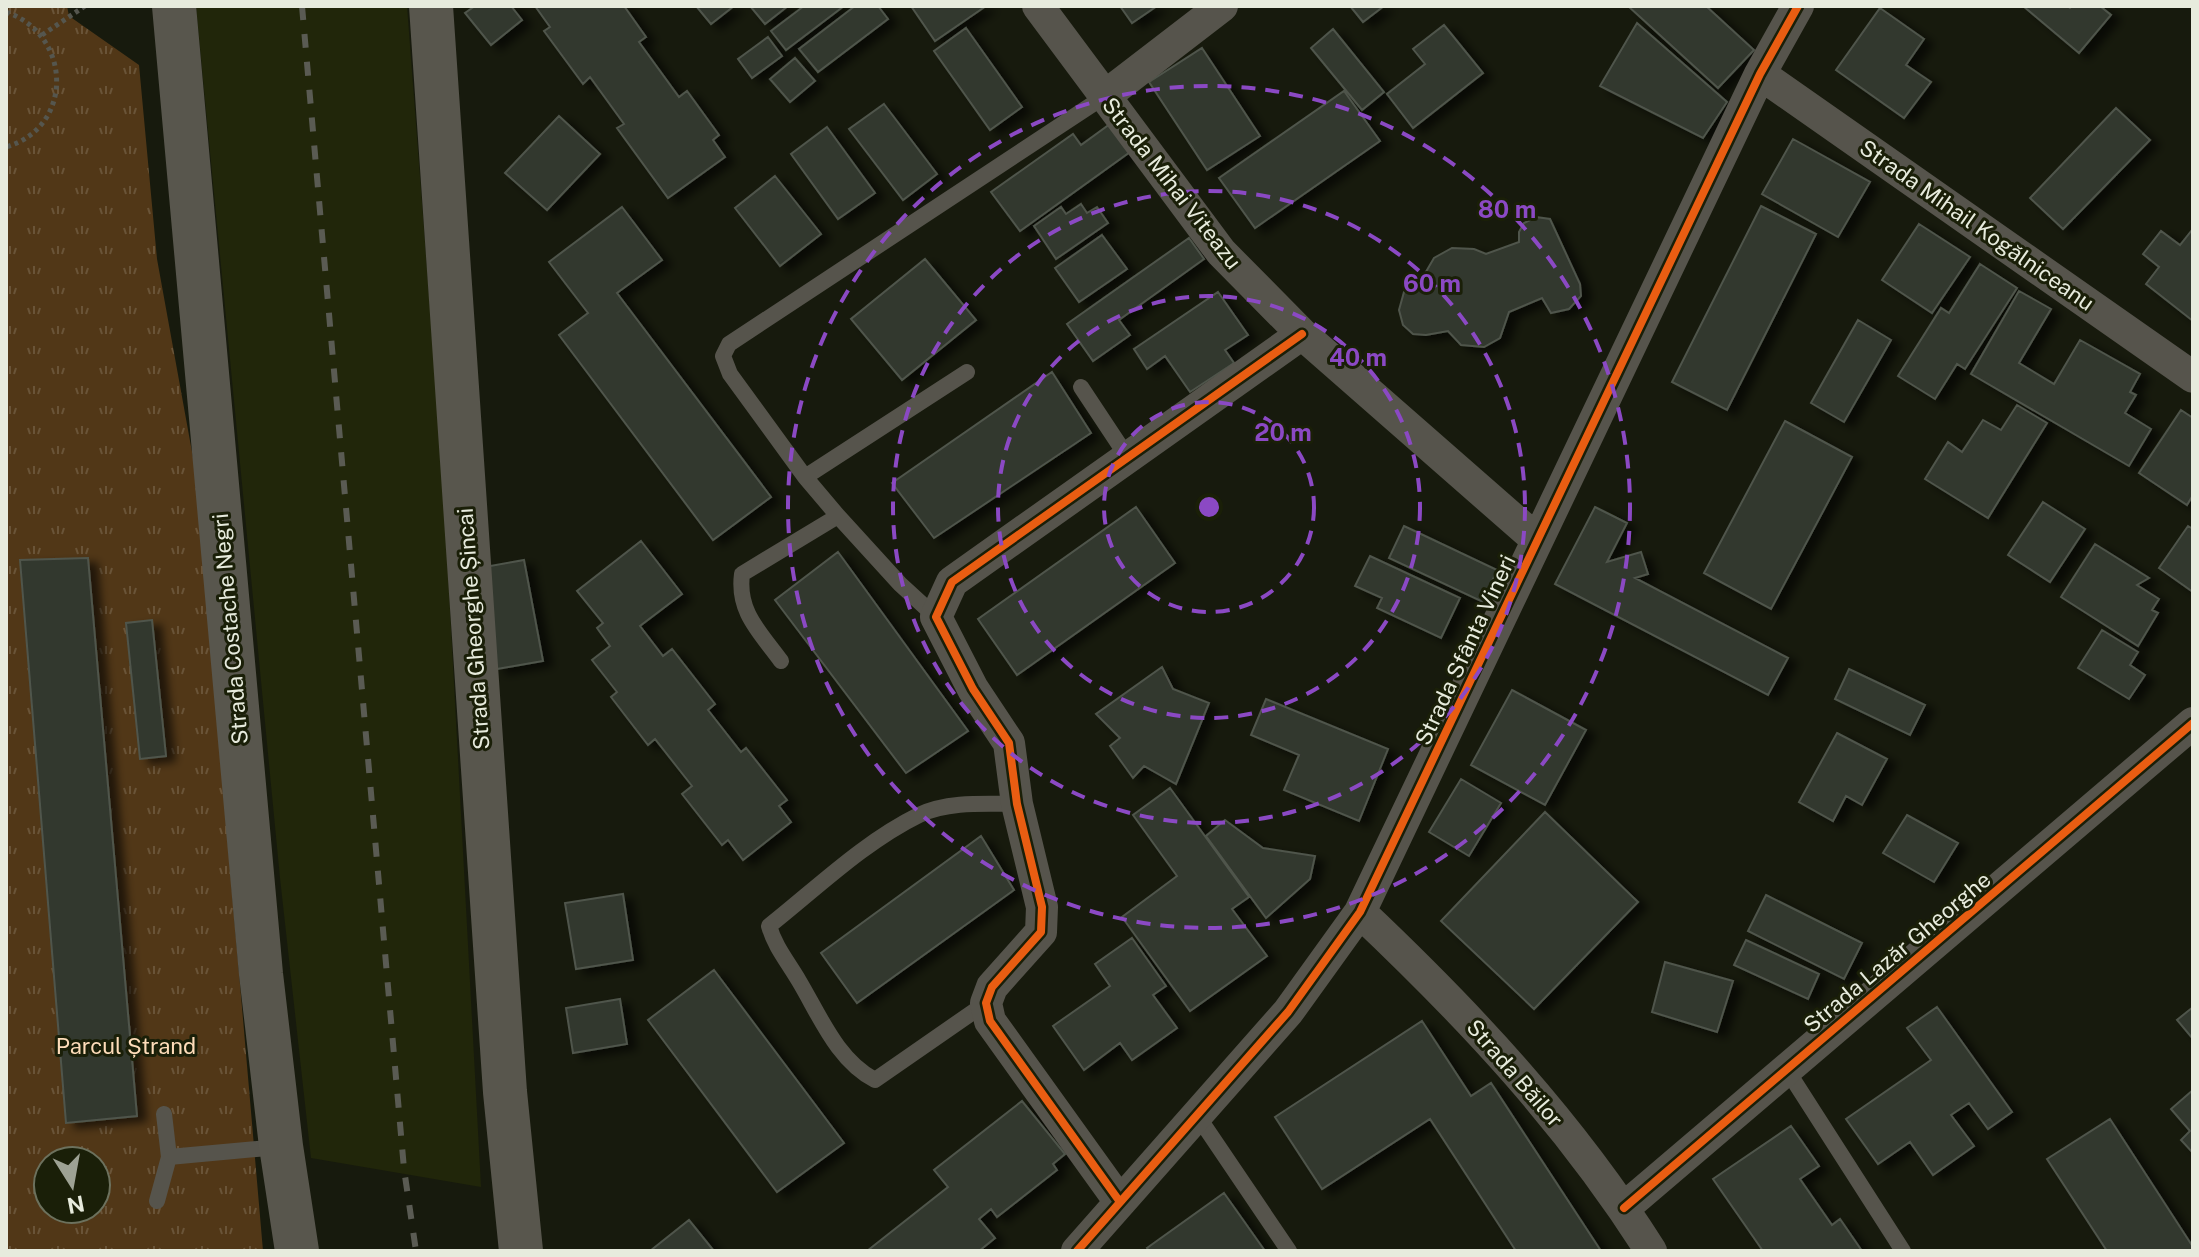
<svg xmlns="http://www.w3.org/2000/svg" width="2199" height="1257" viewBox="0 0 2199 1257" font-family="'Public Sans',sans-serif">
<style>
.built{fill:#21260a}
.park{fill:url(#park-tufts);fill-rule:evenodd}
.building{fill:#32372e;stroke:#4f554b;stroke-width:2;filter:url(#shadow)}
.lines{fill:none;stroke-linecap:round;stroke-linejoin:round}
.path{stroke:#55564e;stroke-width:5;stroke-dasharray:4 4;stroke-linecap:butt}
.service{stroke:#56544c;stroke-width:16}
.minor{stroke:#56544c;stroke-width:32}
.secondary{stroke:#58564d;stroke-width:44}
.rail{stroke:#5a5b53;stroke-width:6;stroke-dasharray:14 14;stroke-linecap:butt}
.cycleway-casing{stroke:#1a1f08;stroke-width:13}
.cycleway{stroke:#e95d12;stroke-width:8}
.ring{fill:none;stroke:#8b49c4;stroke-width:4;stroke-dasharray:14 10}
.labels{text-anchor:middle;stroke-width:6;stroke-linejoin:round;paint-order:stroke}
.street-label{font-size:22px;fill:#e7ebdd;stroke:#1a1f08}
.park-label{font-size:22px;fill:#fedcb9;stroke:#1a1f08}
.centre{fill:#8b49c4;stroke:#1a1f08;stroke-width:4}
.ring-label{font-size:24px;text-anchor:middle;font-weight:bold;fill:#8b49c4;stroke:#1a1f08;stroke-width:6;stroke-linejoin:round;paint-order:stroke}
</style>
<defs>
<pattern id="park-tufts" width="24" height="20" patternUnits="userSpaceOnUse" patternTransform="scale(2)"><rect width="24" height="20" fill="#513717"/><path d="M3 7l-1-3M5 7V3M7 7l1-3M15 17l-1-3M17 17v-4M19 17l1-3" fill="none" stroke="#6a5438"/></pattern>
<filter id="shadow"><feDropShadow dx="9" dy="5" stdDeviation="4" flood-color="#0009"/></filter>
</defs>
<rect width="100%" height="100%" fill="#171a0d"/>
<!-- built -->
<path class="built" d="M196,6H407L443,479L481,1187L311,1158L280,878Z"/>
<!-- park -->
<path class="park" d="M6,6H67L69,16L139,65L157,259L196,474L263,1251H6ZM48,1161H96V1209H48Z"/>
<!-- building -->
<path class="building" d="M475,6H511L522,20L491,45L465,13Z
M535,6H624L646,37L639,42L679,97L687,91L719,135L713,140L725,157L668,198L617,128L624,124L590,77L583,84L544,31L550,27Z
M696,6H734L711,24Z
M750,6H788L765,24Z
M804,6H844L786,50L771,31Z
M855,6H878L888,19L818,72L799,49Z
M911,6H986L935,41Z
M1120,6H1157L1132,23Z
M1350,6H1384L1363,22Z
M1628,6H1706L1754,50L1718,88Z
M2023,6H2067L2070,8L2072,6H2100L2111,15L2079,53Z
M1880,8L1924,39L1906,65L1931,82L1904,118L1836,70Z
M1637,23L1727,102L1703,138L1600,86Z
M1444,25L1483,73L1413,128L1387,94L1425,64L1413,49Z
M966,28L1022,107L990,130L934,51Z
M1333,29L1384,92L1362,110L1311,48Z
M768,37L782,56L752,78L738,59Z
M1202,48L1260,136L1207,170L1149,82Z
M795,58L815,81L790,102L770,79Z
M1344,91L1380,141L1255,228L1219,178Z
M884,104L937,174L903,200L849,129Z
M2116,108L2150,140L2063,229L2030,198Z
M559,116L600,154L547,210L505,173Z
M1110,124L1130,152L1020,231L991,192L1073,134L1081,145Z
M827,127L875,193L838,219L791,154Z
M1793,139L1870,182L1838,237L1762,194Z
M775,176L821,234L780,266L735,208Z
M1081,204L1087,213L1097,207L1108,223L1056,259L1034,226L1061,207L1066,214Z
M1761,206L1816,234L1727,410L1672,382Z
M622,207L662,260L617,293L771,497L713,540L559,335L588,313L549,262Z
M1536,217L1550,219L1580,284L1581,296L1569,309L1551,313L1542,298L1509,312L1500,338L1484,347L1461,345L1448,331L1426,335L1413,334L1403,325L1399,310L1404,292L1420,282L1434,258L1452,248L1474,249L1486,254L1519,242V232L1524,223Z
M1919,224L1970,257L1932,313L1882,280Z
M2192,230H2193V321L2146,284L2159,267L2143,254L2161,231L2180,245Z
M1102,235L1127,269L1079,302L1055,268Z
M1189,238L1204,259L1119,320L1130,335L1093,361L1067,324Z
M925,259L976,320L902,380L851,319Z
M1980,264L2017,288L1965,369L1957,364L1935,399L1898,376L1941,308L1949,313Z
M2019,291L2051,309L2019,363L2054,384L2080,340L2140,374L2130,392L2136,395L2125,413L2151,429L2129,466L1971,374Z
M1218,292L1248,335L1225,350L1234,363L1190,392L1165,356L1147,369L1134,349Z
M1858,320L1891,340L1844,422L1811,403Z
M1052,372L1091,433L934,538L892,483Z
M2017,405L2047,423L1988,518L1925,479L1948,442L1962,452L1983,420L2001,430Z
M2181,410L2193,418V495L2187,505L2139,473Z
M1785,421L1852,457L1771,609L1704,573Z
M2043,502L2085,529L2050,582L2008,555Z
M1136,507L1175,563L1017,675L978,619Z
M1595,507L1627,523L1607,562L1641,552L1648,574L1635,578L1788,658L1768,695L1555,584Z
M1404,526L1497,570L1483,602L1389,558Z
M2188,526L2193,529V592L2159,568Z
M641,541L682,594L640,626L663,656L672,649L715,704L708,710L741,752L746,748L787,800L779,806L791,822L743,860L728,840L722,845L682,794L692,786L655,739L648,745L611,697L617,692L592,660L610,646L597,628L603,623L577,591Z
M2095,544L2149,578L2137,585L2159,599L2152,610L2158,613L2138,646L2061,597Z
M838,552L968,731L906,773L775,600Z
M1370,556L1460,598L1441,638L1377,608L1382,598L1355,586Z
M88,558L137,1116L66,1123L20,560Z
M524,560L543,661L497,669L479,568Z
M152,620L166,756L140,759L126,623Z
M2102,630L2138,652L2130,665L2145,675L2129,699L2078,668Z
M1162,667L1173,689L1209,703L1176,784L1144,766L1133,778L1110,746L1120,738L1096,714Z
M1849,669L1925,705L1910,735L1835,699Z
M1512,690L1586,730L1545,805L1471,765Z
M1266,699L1388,749L1359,821L1284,790L1299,755L1251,735Z
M1837,733L1887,759L1862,805L1846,796L1833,821L1799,802Z
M1461,779L1501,803L1469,856L1429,832Z
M1170,788L1249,897L1232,909L1267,956L1190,1011L1122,917L1177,876L1133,815Z
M1545,812L1638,902L1534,1009L1441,921Z
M1907,815L1958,843L1934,882L1883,853Z
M1225,820L1263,848L1315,856L1310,879L1266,918L1206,836Z
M981,836L1014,890L857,1003L821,953Z
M623,894L633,960L576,969L565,903Z
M1766,895L1862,943L1844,979L1748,931Z
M1132,938L1166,986L1153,995L1177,1028L1132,1060L1120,1043L1084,1070L1053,1026L1110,986L1095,964Z
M1746,940L1819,974L1808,999L1734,965Z
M1665,962L1733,981L1717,1032L1652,1012Z
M714,970L844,1143L777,1192L648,1020Z
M620,999L627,1044L573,1053L566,1008Z
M1937,1007L2012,1112L1988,1129L1969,1103L1951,1115L1974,1146L1933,1175L1910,1142L1878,1164L1846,1119L1931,1060L1907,1028Z
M2193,1007V1039L2177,1020Z
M1422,1021L1471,1096L1491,1083L1601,1251H1516L1430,1119L1322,1189L1275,1117Z
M2193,1090V1153L2181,1140L2190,1131L2171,1109Z
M1022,1101L1065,1154L1053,1164L1057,1170L997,1217L991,1209L979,1219L995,1238L979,1251H867L948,1187L934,1170Z
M2110,1119L2193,1247V1251H2107L2047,1159Z
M1791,1126L1819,1166L1800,1179L1832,1225L1840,1219L1862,1251H1763L1713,1179Z
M1224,1193L1265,1251H1149L1147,1248Z
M689,1220L714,1251H650Z"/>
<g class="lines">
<!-- path -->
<path class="path" d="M6,12C72,34 75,127 6,147
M42,35L85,6"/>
<!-- service -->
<path class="service" d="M1081,387L1128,458
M805,477L967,372
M838,516L805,477L730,374L723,356L729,344L1105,96
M781,661C760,632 737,612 742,574L838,516L900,584L936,617
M986,1003L875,1080C837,1060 820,1016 799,981C788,962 775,947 769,926C817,888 864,842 919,815C948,801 986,804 1017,804
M1787,1070L1903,1251
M164,1114L169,1157
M1197,1115L1289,1251
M157,1201L169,1157L279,1147"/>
<!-- minor -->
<path class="minor" d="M1038,6L1221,252L1302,334L1536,539
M1760,74L2193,377
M1105,96L1222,6
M1360,912C1470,1016 1570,1123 1651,1251
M1120,1202L990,1021L986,1003L992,987L1041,932L1042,907L1017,804L1009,743L973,689L936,617L952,582L1302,334
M1624,1208L2193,723
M1077,1251L1288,1012L1360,912L1760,74L1798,6"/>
<!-- secondary -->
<path class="secondary" d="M174,6L261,974L281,1146L297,1251
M431,6L505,1092L521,1251"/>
<!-- rail -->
<path class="rail" d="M302,6L404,1169L416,1251"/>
<defs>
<path id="cycleway" d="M1120,1202L990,1021L986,1003L992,987L1041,932L1042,907L1017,804L1009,743L973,689L936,617L952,582L1302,334
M1624,1208L2193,723
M1077,1251L1288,1012L1360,912L1760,74L1798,6"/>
</defs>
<!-- cycleway casing -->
<use href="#cycleway" class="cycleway-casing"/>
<!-- cycleway -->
<use href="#cycleway" class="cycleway"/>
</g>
<!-- distance rings -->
<g class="ring">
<circle cx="1209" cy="507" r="105"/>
<circle cx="1209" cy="507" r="211"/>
<circle cx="1209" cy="507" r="316"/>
<circle cx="1209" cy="507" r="421"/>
</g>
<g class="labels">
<!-- street labels -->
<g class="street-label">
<text transform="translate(1172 183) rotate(52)" y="8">Strada Mihai Viteazu</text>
<text transform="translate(1977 225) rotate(35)" y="8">Strada Mihail Kogălniceanu</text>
<text transform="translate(230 629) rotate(-95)" y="8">Strada Costache Negri</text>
<text transform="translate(473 629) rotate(-94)" y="8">Strada Gheorghe Șincai</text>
<text transform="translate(1465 650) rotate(-65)" y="8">Strada Sfânta Vineri</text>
<text transform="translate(1897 952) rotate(-40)" y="8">Strada Lazăr Gheorghe</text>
<text transform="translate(1515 1073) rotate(49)" y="8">Strada Băilor</text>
</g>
<!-- park labels -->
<g class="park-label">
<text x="126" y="1054">Parcul Ștrand</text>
</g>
</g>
<circle cx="1209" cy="507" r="12" class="centre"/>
<g class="ring-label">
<text x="1507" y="218">80 m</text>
<text x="1432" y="292">60 m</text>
<text x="1358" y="366">40 m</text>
<text x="1283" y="441">20 m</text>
</g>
<!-- border -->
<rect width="2199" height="1257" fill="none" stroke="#e7ebdd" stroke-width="16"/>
<!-- north arrow -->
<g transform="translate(72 1185) rotate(169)"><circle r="38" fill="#1a1f08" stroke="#6c715d" stroke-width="2"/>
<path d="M0-6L14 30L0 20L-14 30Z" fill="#9ea294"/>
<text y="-12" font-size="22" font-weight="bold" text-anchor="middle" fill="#e7ebdd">N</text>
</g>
</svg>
